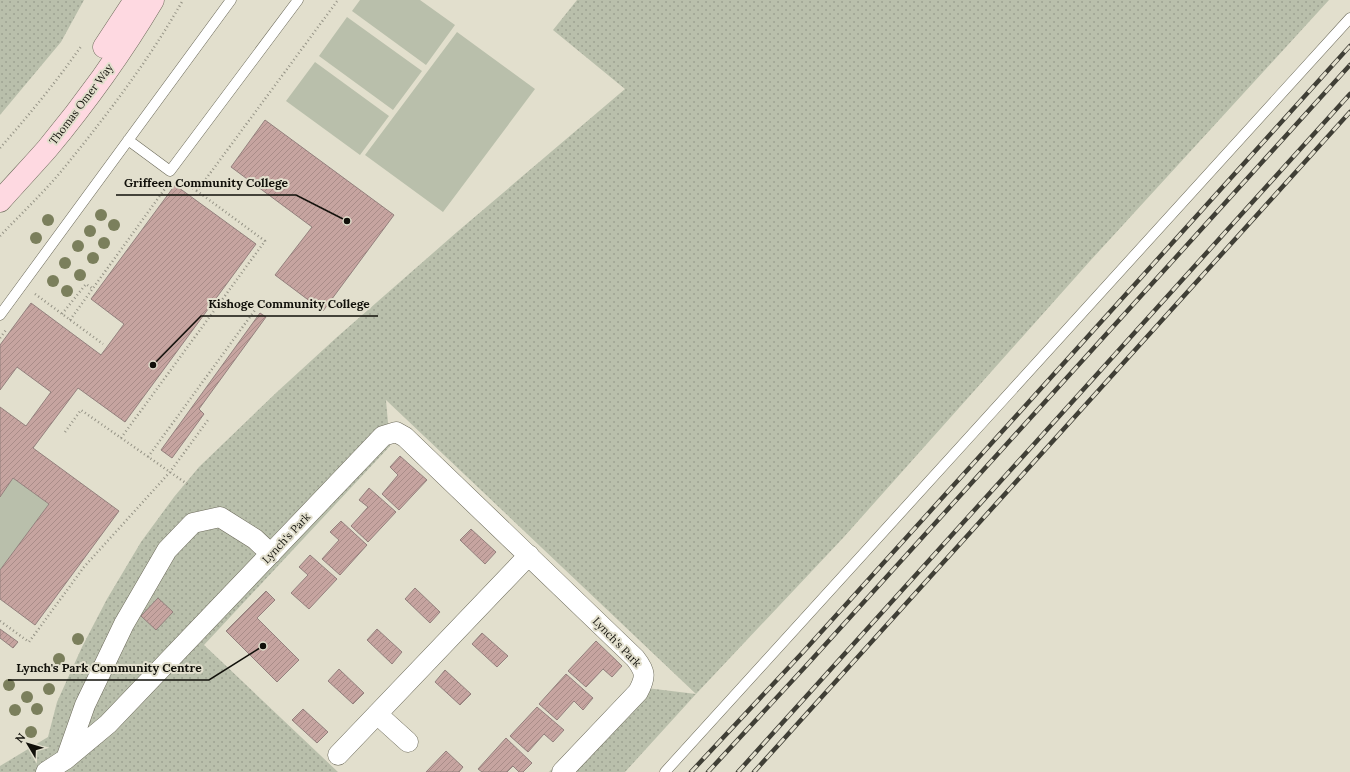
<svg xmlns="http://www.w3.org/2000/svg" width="1350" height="772" viewBox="0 0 1350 772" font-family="Lora,serif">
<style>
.grass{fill:url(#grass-dots)}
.green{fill:#b9bfab}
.building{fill:url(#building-hatch);stroke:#93807d}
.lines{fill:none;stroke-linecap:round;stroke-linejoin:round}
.lane-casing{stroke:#6b6959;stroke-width:11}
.street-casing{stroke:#6b6959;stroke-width:21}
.secondary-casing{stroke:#6b6959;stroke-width:23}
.path{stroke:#949285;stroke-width:2.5;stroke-dasharray:1 3;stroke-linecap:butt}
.lane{stroke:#fff;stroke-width:10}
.street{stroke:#fff;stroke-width:20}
.secondary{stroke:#fed9e1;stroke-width:22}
.rail-casing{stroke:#403f36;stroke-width:4.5}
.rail{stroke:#e2dfcd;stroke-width:3;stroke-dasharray:9;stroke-linecap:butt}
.tree{fill:#7b7f5c}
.labels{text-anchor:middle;stroke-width:4;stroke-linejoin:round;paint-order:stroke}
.street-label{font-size:11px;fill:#11100a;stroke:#e2dfcd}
.leader{fill:none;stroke:#11100a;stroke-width:1.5}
.callout-dot{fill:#11100a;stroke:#e2dfcd;stroke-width:1.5}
.callout-label{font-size:12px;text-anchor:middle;font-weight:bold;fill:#11100a;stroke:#e2dfcd;stroke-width:4;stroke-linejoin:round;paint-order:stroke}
</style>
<defs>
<pattern id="grass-dots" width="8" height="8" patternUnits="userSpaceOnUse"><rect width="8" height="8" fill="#b9bfab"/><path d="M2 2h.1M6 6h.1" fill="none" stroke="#9ea392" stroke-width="1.8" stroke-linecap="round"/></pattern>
<pattern id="building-hatch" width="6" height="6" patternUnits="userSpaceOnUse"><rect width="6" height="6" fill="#c6a4a0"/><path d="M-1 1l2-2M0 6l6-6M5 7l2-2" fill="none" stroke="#a98c88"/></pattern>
</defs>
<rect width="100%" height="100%" fill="#e2dfcd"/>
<!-- grass -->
<path class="grass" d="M0,0H84L61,42L0,115Z
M577,0H1329L1090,261L843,538L696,694L625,772H549L630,686L696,694L386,400L390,446L204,645L338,772H0V766L48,737L57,702L82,647L107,599L141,542L174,497L199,467L277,392L336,338L457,232L625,89L553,30Z"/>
<!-- green -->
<path class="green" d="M360,0H420L455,25L426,65L352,11Z
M347,17L422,71L393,110L319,56Z
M457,32L535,89L443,212L365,155Z
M315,62L389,116L360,155L286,101Z
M13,478L49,504L0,570V497Z"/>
<!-- building -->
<path class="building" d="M265,120L394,215L323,311L275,275L312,227L231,167Z
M175,185L256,244L125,422L78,388L33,448L119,511L35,625L0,599V570L49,504L13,478L0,497V407L26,426L51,392L17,367L0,390V345L31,303L101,355L124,324L91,299Z
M260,313L266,317L199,409L204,414L172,458L161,450Z
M400,456L427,480L399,510L382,494L398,475L390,467Z
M369,488L396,512L368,542L351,526L368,507L359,500Z
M341,521L367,545L340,575L322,559L339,540L330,532Z
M471,529L496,552L485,564L460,540Z
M310,555L337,579L309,609L291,593L308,575L299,567Z
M415,588L440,612L430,623L405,599Z
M266,591L275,600L257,618L299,660L277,682L226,631Z
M158,598L173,612L156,630L141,616Z
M0,629L18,642L13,648L0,638Z
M377,629L402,652L392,664L367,640Z
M482,633L508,656L497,667L472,644Z
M596,641L622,666L612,677L603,669L586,687L568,671Z
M339,669L364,693L353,704L328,681Z
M445,670L471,694L460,705L435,682Z
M566,674L593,698L583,710L574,701L557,720L539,704Z
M537,707L564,730L553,742L544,734L528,752L510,736Z
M303,709L328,732L317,743L292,720Z
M506,738L532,763L523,772H519L513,766L507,772H482L478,769Z
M446,751L463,767L459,772H426Z"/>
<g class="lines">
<defs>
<path id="lane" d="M128,140L170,171L298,0
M0,315L231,0
M665,772L1350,18"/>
<path id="street" d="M377,714L408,742
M338,755L529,555
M66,759L85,705L124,624L167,550L193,523L220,517L255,539L271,554
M46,772L66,759L108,724L383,436L396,432L405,437L635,658C646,672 646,677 638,692L562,772"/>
<path id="secondary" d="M104,47L135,0
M0,201C16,183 32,166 47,149C86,102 122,52 153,0"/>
</defs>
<!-- lane casing -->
<use href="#lane" class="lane-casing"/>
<!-- street casing -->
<use href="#street" class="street-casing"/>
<!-- secondary casing -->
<use href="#secondary" class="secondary-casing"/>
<!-- path -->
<path class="path" d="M0,148C29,115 57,81 82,45
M183,181L197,191L338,0
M0,236C19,216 40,196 59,174C104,119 148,62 183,0
M35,294L103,344
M62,314L86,284L93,289
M70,320L167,186
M0,338L6,330
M65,432L81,410L190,486
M121,438L265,241L197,191
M148,457L255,310
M0,621L29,642L84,567L170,472L208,420"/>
<!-- lane -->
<use href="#lane" class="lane"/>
<!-- street -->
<use href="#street" class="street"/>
<!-- secondary -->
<use href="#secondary" class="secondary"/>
<defs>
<path id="rail" d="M691,772L804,651L1350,46
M708,772L805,667L1350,65
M738,772L1350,94
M754,772L1350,112"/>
</defs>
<!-- rail casing -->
<use href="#rail" class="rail-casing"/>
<!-- rail -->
<use href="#rail" class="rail"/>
</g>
<!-- trees -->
<g class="tree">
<circle cx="101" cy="215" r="6"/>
<circle cx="48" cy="220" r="6"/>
<circle cx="114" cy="225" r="6"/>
<circle cx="90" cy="231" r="6"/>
<circle cx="36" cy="238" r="6"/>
<circle cx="104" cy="243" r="6"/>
<circle cx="78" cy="246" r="6"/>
<circle cx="93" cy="258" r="6"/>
<circle cx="65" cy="263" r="6"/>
<circle cx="80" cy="275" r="6"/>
<circle cx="53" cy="281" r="6"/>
<circle cx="67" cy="291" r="6"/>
<circle cx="78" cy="639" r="6"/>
<circle cx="59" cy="659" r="6"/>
<circle cx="9" cy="685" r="6"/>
<circle cx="49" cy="689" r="6"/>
<circle cx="27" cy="697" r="6"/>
<circle cx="37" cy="709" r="6"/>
<circle cx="15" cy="710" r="6"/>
<circle cx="31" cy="732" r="6"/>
</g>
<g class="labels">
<!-- street labels -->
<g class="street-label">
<text transform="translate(81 104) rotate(-53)" y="4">Thomas Omer Way</text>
<text transform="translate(286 538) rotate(-47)" y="4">Lynch's Park</text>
<text transform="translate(617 642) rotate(46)" y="4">Lynch's Park</text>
</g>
</g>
<!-- callouts -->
<path class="leader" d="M347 221L296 195H116M153 365L201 316H378M263 646L209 680H8"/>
<g class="callout-dot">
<circle cx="347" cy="221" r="4"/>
<circle cx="153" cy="365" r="4"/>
<circle cx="263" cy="646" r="4"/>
</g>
<g class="callout-label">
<text x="206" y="187">Griffeen Community College</text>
<text x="289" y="308">Kishoge Community College</text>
<text x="109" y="672">Lynch's Park Community Centre</text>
</g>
<!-- north arrow -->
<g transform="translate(28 744) rotate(308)" stroke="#e2dfcd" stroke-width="3" paint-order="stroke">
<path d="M0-3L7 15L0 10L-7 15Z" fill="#11100a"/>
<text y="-6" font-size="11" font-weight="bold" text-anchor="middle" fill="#11100a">N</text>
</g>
</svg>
